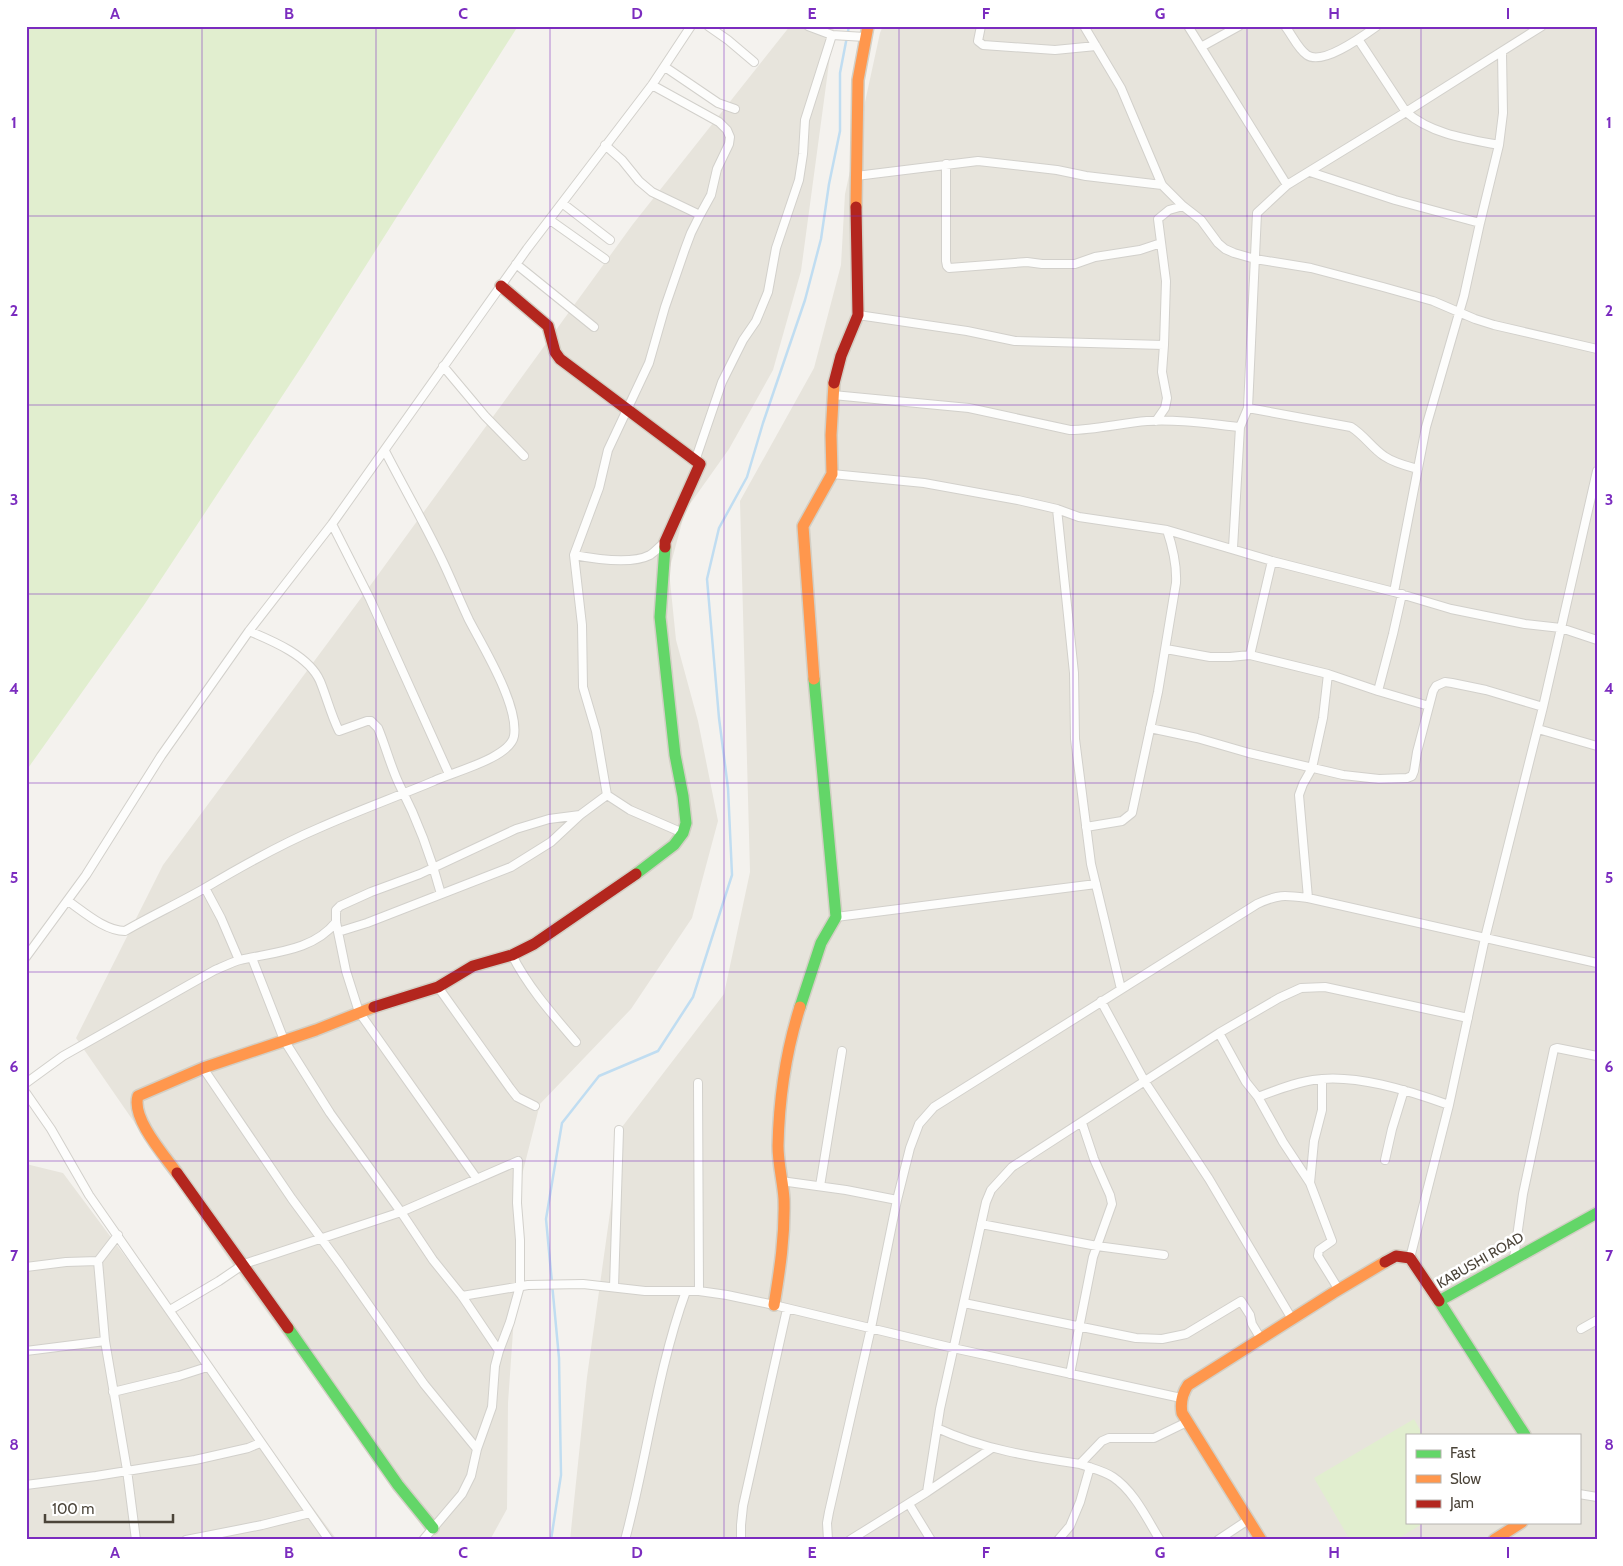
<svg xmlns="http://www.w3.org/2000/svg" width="1623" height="1566" viewBox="0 0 1623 1566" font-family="Cabin,sans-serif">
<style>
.residential{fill:#e7e4dc;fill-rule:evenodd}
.green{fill:#e1eecf}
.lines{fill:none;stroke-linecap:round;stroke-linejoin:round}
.stream{stroke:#c0ddf1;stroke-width:2.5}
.street-casing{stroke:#d2d0cb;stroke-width:10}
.fast-casing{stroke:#d3cfc5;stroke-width:14}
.slow-casing{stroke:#d3cfc5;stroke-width:14}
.jam-casing{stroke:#d3cfc5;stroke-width:14}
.street{stroke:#fdfdfc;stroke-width:8}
.fast{stroke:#63d668;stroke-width:11}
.slow{stroke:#ff974d;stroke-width:11}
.jam{stroke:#b3261e;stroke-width:11}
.grid{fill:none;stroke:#7b2cbf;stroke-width:1;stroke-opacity:0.55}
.labels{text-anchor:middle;stroke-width:5;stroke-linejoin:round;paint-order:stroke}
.street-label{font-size:14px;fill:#4b4439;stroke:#fff}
.neatline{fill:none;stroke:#7b2cbf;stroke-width:2}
.grid-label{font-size:16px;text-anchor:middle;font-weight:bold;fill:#7b2cbf}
</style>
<rect width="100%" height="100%" fill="#f4f2ee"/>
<!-- residential -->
<path class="residential" d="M790,26H834L801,271L773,370L729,449L685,511L669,571L676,640L698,721L718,821L692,918L631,1009L540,1104L521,1179L516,1288L508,1403L507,1509L490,1540H432L237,1271L76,1038L163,865L367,590L633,224Z
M883,26H1597V1540H570L587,1377L622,1127L724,994L750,872L740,501L814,368L841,265L845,194L880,33ZM1407,1435H1579V1522H1407Z
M26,1164L63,1173L337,1540H26Z"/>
<!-- green -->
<path class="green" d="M26,26H518L304,363L144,605L26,771Z
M1414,1419L1423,1435H1407V1522H1425L1396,1540H1350L1314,1478Z"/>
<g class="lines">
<!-- stream -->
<path class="stream" d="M551,1540L561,1475L559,1358L546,1219L562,1123L599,1076L658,1051L693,997L732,875L728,788L719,718L707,579L719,528L747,477L763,423L805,300L821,239L829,184L840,131V73L849,26"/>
<defs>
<path id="street" d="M708,26L728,40L754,62
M808,26L832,35L865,37
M981,26L978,41L983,45L1055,50L1096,46
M1084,26L1121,88L1162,185L1183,206L1201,220L1218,243L1225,249L1234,253L1255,259L1311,268L1383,287L1433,301L1475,319L1494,325L1597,349
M1188,26L1287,185L1406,112L1542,26
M1285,26C1292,35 1298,49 1307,55C1323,66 1363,36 1377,26
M1358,39L1406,112C1431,134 1467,139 1499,145
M1201,47L1239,26
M665,67L718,103L735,109
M605,145L622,160L639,181L652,192L700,215L711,195L717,169L729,144L730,137L727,130L719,122L652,85
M946,164V261L947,266L949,268L1027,262L1042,264H1075L1095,257L1140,250L1161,243
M1310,172L1395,200L1480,223
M856,176L978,161L1057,170L1086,176L1162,185
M562,203L610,240
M550,220L605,259
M516,264L594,327
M858,315L967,331L1015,341L1164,345
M443,366L485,416L524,456
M833,395L969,408L1070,430C1096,430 1121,423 1147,421C1178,419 1210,424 1240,427
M1248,408L1351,427C1364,435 1372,448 1384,456C1394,463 1407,466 1418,469
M1156,421L1165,408L1167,398L1162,372L1164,345L1166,281L1158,219L1169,210L1183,206
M695,461L722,382L743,340L756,321L768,292L776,248L799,180L803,154L805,120L832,35
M832,474L924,483L1018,500L1057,509L1079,517L1167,530L1272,561L1394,592L1451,609L1525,624L1561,628L1597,640
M1057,509L1074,673L1075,739L1091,864L1121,989
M332,524L370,599L449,774
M1233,548L1240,427L1248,408L1257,213L1287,185
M574,555C595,559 631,565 650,555C655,552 660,546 665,542
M1394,592L1426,427L1464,296L1480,223L1499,145L1503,113L1502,53
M249,631C273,641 309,656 320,681C327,698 331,715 339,731L367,721H371L378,728C386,747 391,768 400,786C418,821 431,856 441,894
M1166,649L1210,657H1230L1250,655L1328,674L1378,691L1393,634L1402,594
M1250,655L1272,561
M1378,691L1429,706
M1150,728L1197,738L1249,753L1343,775L1379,779L1407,778L1412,776L1414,771L1417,752L1433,691L1436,686L1445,682L1452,683L1486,690L1543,707
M1538,729L1597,746
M1086,827L1122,821L1132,813L1158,692L1176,583C1177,564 1173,548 1167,530
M683,833L630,810L607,795L596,731L583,687L582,625L574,555L599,488L608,450L649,363L665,307L685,249L691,233L700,215
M205,888L221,918L239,960
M1308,898L1299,795L1303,784L1312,768L1323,718L1328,674
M68,901C84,912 105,931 125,931C151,916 179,903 205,888C242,866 279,845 319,828C357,811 396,797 434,781C453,772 510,758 514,736C519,705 483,647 469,620C460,601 452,581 443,562C425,524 404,488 385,451
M836,917L1096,884
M338,932L367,923L511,867L551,842L580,815L607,795
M512,955C528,987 553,1015 576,1042
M26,957L86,875L161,756L249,631L332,524L527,249L652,85L691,26
M252,958L284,1040L330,1113L401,1212L433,1260L462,1296L499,1351L495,1366L492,1407L477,1449
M438,987L510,1088L517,1097L535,1106
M1101,1001L1145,1082L1209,1179L1292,1319
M1219,1033L1246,1082L1258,1097L1283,1142L1310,1183L1332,1241L1319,1250L1318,1256L1339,1290
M203,1068L292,1199L340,1264L424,1384L477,1449L471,1476L462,1494L423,1540
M26,1083L63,1056L215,970C223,967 232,962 240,960C274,952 313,951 336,922
M698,1083L699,1291
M26,1093L51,1129L89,1195L329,1540
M1258,1097C1276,1090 1294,1083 1313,1080C1354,1073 1410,1091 1449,1105
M1385,1160L1392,1129L1404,1090
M477,1179L359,1012L346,971L336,922V910L340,906L371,892L420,874L516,829L549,819L580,815
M781,1181L846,1190L897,1200
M1310,1183L1314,1141L1322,1110V1079
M820,1186L842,1051
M981,1224L1097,1246L1164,1255
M118,1235L98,1261L105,1341L127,1470L136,1540
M1410,1258L1449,1105L1485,938L1543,707L1597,471
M1514,1258L1523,1194L1554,1049L1557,1048L1597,1056
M26,1267L66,1262L98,1261
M614,1287L619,1130
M462,1296L528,1285L583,1284L645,1291H699L727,1295L774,1305L953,1348L1181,1398
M964,1303L1136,1338L1162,1339L1186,1334L1241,1301L1250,1315L1252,1324L1261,1339
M170,1310L219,1281L244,1264L401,1212L518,1161L517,1203L520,1240V1286L510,1322L499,1351
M1581,1329L1597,1320
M26,1351L105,1341
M1070,1374L1093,1257L1112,1204L1110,1195L1094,1159L1082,1123
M113,1392L179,1376L207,1367
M937,1428C982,1449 1032,1457 1080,1464L1102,1441L1109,1438H1154L1187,1422
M1080,1464C1091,1468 1104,1471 1113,1477C1134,1491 1147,1519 1160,1540
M26,1485L96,1476L195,1460L248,1448L260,1443
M927,1492L940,1409L986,1202L991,1190L1012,1167L1219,1033L1279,998L1301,988L1325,987L1468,1018
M1579,1494L1597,1497
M909,1504L931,1540
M186,1540L262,1525L310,1513
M625,1540C647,1458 657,1371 686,1291
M741,1540V1525L743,1506L787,1309
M828,1540L827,1523L829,1512L871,1328L897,1200L910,1148L919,1124L934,1107L1257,904C1279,894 1284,895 1308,898L1597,963
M850,1540L927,1492L992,1448
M1058,1540L1070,1526L1080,1502L1090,1467
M1218,1540L1248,1520"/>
<path id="fast" d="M636,874L674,845L683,833L686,823L683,796L675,755L660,617L665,547
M800,1007L821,943L836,917L814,679
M288,1328L398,1485L433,1528
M1525,1435L1439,1301L1597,1213"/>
<path id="slow" d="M856,207L858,80L868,26
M814,679L803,526L832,474L831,435L834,383
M177,1173C164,1155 131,1118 138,1096L203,1068L316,1030L374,1007
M774,1305C780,1269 785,1236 784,1199C783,1182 778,1164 778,1146C779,1100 786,1051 800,1007
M1261,1540L1182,1413C1180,1402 1182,1394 1188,1385L1333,1293L1385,1262
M1494,1540L1522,1522"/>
<path id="jam" d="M501,286L548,326L555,352L560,359L700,464L665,542V547
M834,383L841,356L858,315L856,207
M374,1007L438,987L473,966L512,955L534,944L636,874
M177,1173L288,1328
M1385,1262L1396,1256L1410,1258L1439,1301"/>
</defs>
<!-- street casing -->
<use href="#street" class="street-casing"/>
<!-- fast casing -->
<use href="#fast" class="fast-casing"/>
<!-- slow casing -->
<use href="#slow" class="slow-casing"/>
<!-- jam casing -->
<use href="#jam" class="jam-casing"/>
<!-- street -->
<use href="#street" class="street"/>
<!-- fast -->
<use href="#fast" class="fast"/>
<!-- slow -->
<use href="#slow" class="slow"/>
<!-- jam -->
<use href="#jam" class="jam"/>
</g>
<!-- grid -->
<path class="grid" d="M202,26V1540M376,26V1540M550,26V1540M724,26V1540M899,26V1540M1073,26V1540M1247,26V1540M1421,26V1435M26,216H1597M26,405H1597M26,594H1597M26,783H1597M26,972H1597M26,1161H1597M26,1350H1597M1421,1522V1540"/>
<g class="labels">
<!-- street labels -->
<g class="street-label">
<text transform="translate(1480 1260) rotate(-30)" y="5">KABUSHI ROAD</text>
</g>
</g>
<!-- border -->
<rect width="1623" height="1566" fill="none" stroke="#ffffff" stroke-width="55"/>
<!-- legend -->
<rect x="1406" y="1434" width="175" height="90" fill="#ffffff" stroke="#b7b4b0"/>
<rect x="1416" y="1450" width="25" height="8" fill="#63d668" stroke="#b7b4b0"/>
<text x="1450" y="1458" font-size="15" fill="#4b4439">Fast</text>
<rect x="1416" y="1475" width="25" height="8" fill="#ff974d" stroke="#b7b4b0"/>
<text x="1450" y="1484" font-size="15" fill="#4b4439">Slow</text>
<rect x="1416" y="1500" width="25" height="8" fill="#b3261e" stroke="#b7b4b0"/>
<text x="1450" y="1508" font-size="15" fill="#4b4439">Jam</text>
<!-- scale -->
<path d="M45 1514v8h128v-8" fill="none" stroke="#4b4439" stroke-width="2.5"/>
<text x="52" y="1514" font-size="15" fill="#4b4439" stroke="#ffffff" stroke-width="4" paint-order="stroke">100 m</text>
<rect x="28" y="28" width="1568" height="1510" class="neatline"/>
<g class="grid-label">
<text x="115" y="19">A</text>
<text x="289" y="19">B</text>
<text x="463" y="19">C</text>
<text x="637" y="19">D</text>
<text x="812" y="19">E</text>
<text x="986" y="19">F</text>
<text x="1160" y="19">G</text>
<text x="1334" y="19">H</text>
<text x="1508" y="19">I</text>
<text x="14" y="128">1</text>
<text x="1609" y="128">1</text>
<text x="14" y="316">2</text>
<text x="1609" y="316">2</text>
<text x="14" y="505">3</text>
<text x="1609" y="505">3</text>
<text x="14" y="694">4</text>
<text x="1609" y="694">4</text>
<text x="14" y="883">5</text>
<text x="1609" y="883">5</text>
<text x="14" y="1072">6</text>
<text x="1609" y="1072">6</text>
<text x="14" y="1261">7</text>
<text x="1609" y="1261">7</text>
<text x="14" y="1450">8</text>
<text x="1609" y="1450">8</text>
<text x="115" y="1558">A</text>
<text x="289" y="1558">B</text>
<text x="463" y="1558">C</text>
<text x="637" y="1558">D</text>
<text x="812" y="1558">E</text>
<text x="986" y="1558">F</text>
<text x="1160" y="1558">G</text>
<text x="1334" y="1558">H</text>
<text x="1508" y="1558">I</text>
</g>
</svg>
